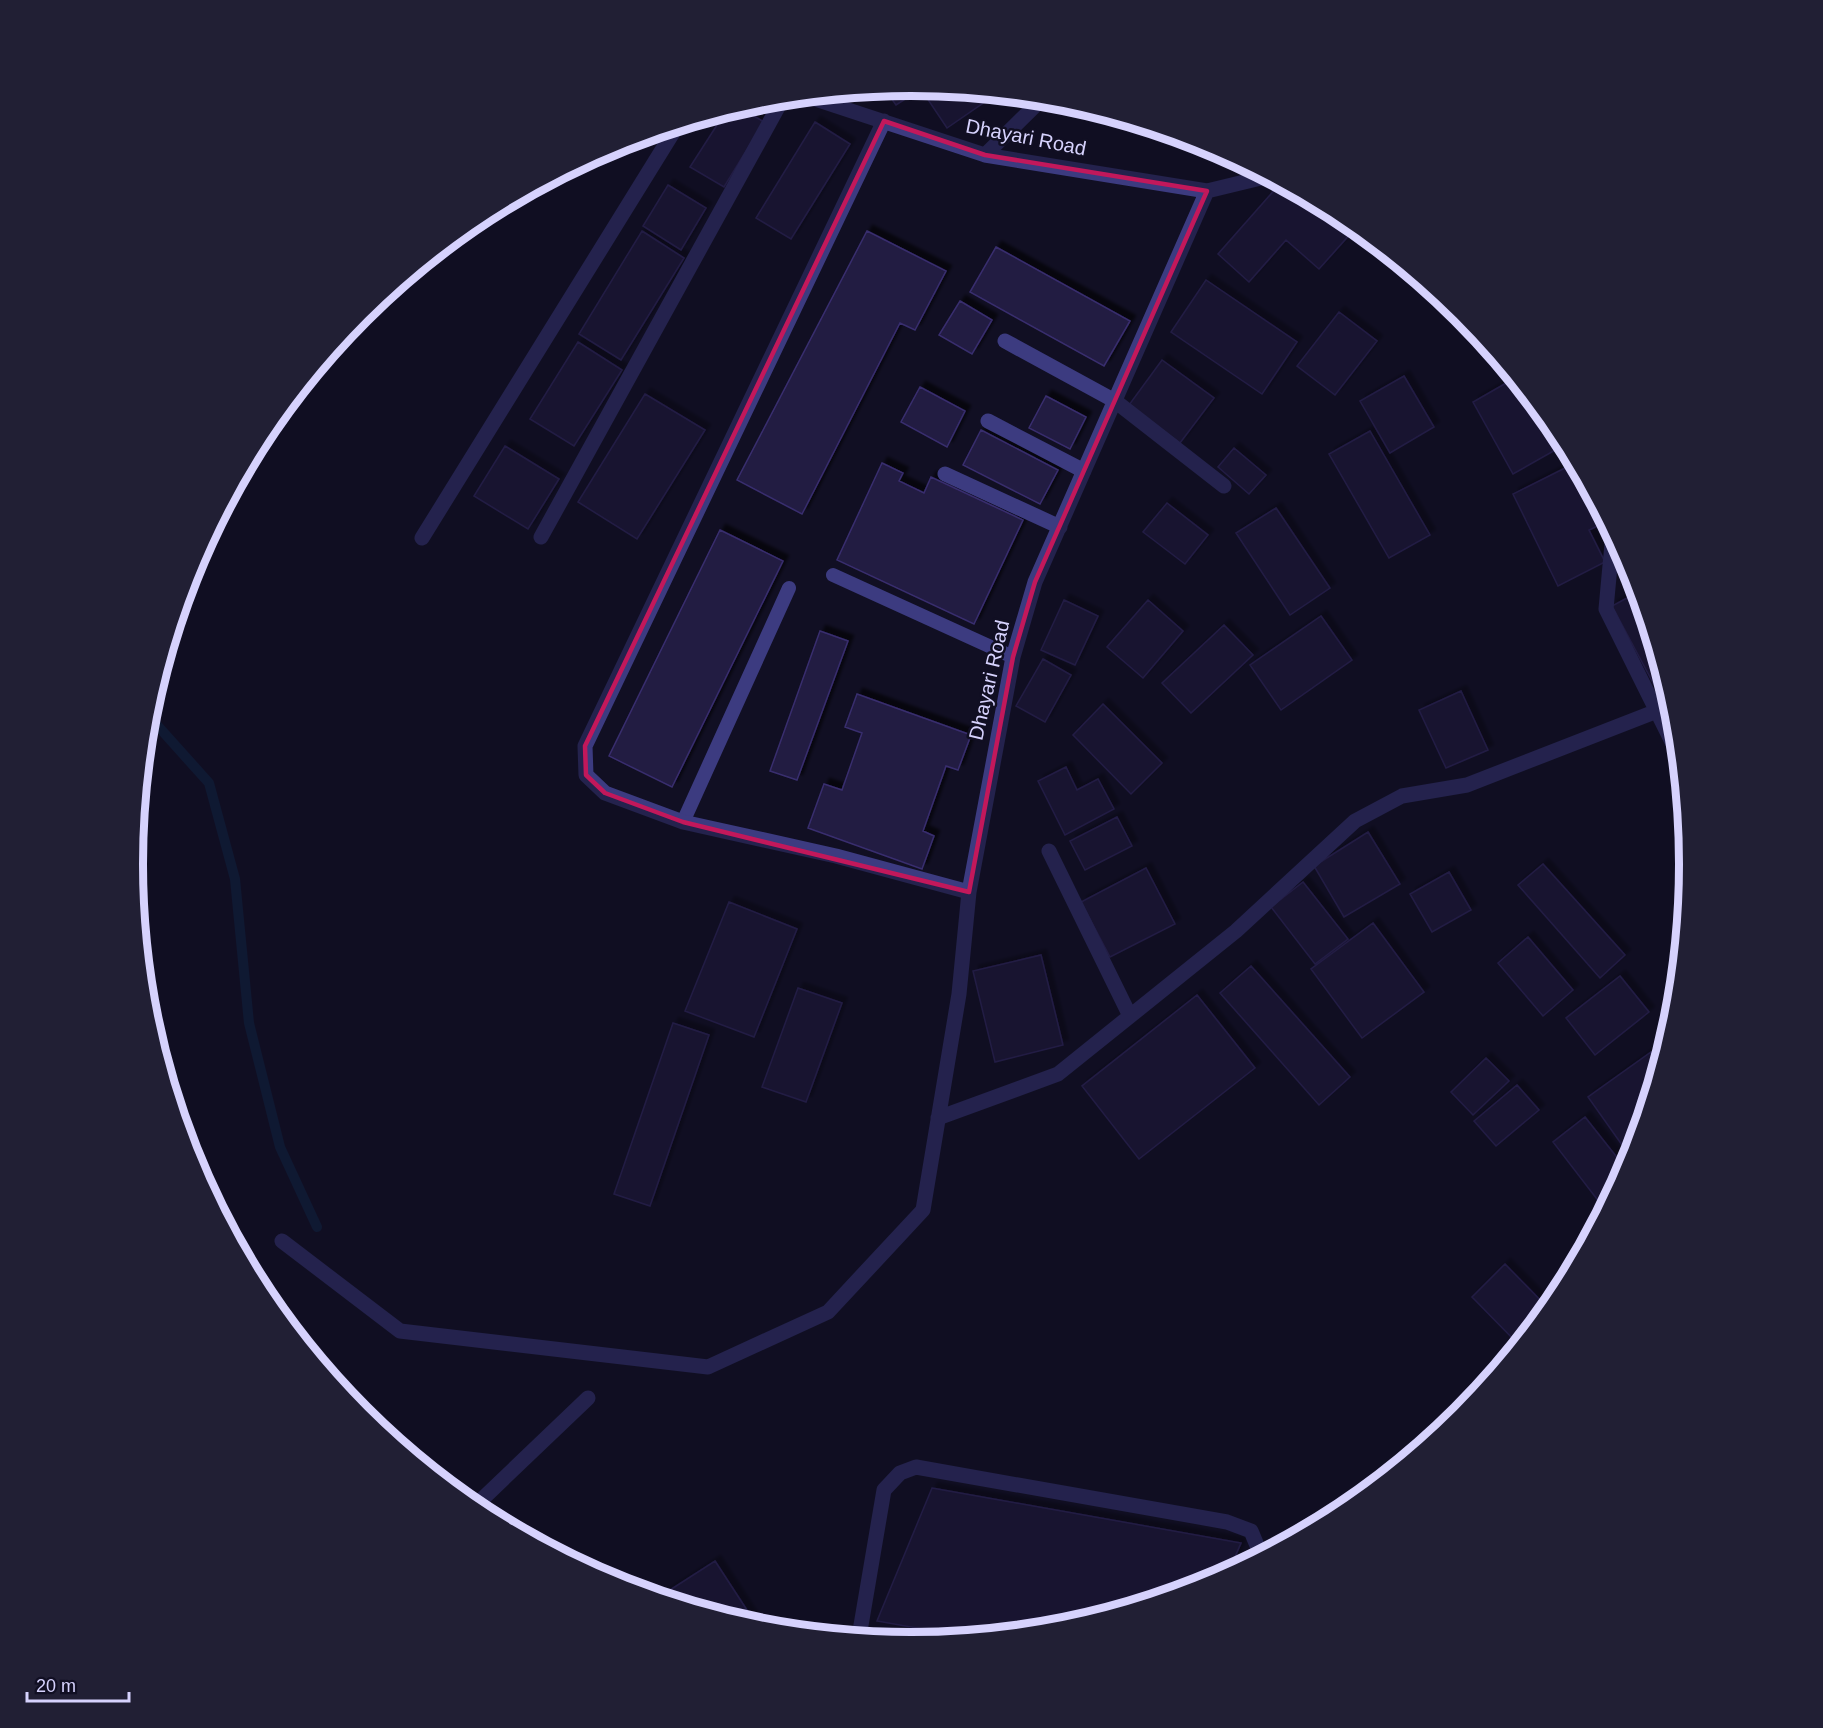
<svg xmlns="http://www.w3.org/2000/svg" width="1823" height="1728" viewBox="0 0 1823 1728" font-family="Arial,sans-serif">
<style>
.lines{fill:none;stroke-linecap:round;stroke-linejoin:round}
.stream{stroke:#0f2646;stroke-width:10}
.building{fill:#221b43;stroke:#392e6e;stroke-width:1.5;filter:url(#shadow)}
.service{stroke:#3c3b80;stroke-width:14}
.minor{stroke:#3c3b80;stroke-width:15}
.marked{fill:none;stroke:#c2185b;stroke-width:4.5;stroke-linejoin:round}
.labels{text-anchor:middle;stroke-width:5;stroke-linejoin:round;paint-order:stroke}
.street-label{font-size:20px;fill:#d6d2fd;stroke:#110f23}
.rim{fill:none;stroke:#d6d2fd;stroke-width:8}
</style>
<defs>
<filter id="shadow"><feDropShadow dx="5.5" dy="-5.5" stdDeviation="1.5" flood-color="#0009"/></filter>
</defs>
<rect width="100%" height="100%" fill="#110f23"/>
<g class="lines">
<!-- stream -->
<path class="stream" d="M148,715L209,783L235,879L249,1023L280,1147L317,1227"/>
</g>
<!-- building -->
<path class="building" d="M912,86L984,93L989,99L947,128L921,89L896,105L884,88Z
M739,107L764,122L724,187L690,167L726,111Z
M815,122L850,144L791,239L756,218Z
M668,185L706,208L681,250L643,226Z
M1277,187L1289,197L1295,191L1320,204L1352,232L1319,269L1286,240L1249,282L1218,254Z
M642,231L684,258L621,360L579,334Z
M867,231L946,271L915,330L900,323L802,514L737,480Z
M996,247L1130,321L1104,366L970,292Z
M1206,280L1297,342L1262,394L1171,332Z
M960,301L992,320L972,354L939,335Z
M1339,312L1377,341L1335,395L1297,366Z
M578,342L622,370L574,446L530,419Z
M1162,360L1214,398L1180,443L1129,405Z
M1404,376L1434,427L1390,453L1360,401Z
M1515,378L1559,432L1566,444L1513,474L1473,402Z
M920,387L965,411L947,447L901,422Z
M645,394L705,430L637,539L578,502Z
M1046,396L1086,417L1070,449L1029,428Z
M981,430L1058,470L1040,504L963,465Z
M1370,431L1430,535L1389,558L1329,454Z
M505,446L559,479L528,529L474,496Z
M1234,448L1266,475L1249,494L1218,467Z
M882,463L903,473L899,481L924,493L931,477L1023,520L974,624L837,560Z
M1575,463L1604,523L1589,530L1605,562L1558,586L1513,494Z
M1167,503L1208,535L1185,564L1143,532Z
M1276,508L1330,588L1290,615L1236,533Z
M720,530L783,561L672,787L609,756Z
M1638,592L1673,705L1667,709L1612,606Z
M1064,600L1098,616L1075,665L1041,650Z
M1148,600L1183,631L1143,678L1107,647Z
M1321,616L1352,660L1281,710L1250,665Z
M1224,625L1253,655L1191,713L1162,683Z
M820,631L848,641L797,780L770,771Z
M1043,659L1071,675L1045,722L1016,706Z
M1461,691L1488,750L1446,768L1419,710Z
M857,694L971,735L958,770L946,766L923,831L934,836L922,869L808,828L824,784L842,790L862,733L845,727Z
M1103,704L1162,763L1131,794L1073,735Z
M1066,767L1077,790L1098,779L1114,809L1065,835L1038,781Z
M1117,817L1132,846L1085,870L1070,841Z
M1368,832L1400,884L1344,917L1314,866Z
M1543,864L1625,955L1600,978L1518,885Z
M1146,868L1175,924L1110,957L1081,902Z
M1449,872L1471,910L1432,932L1410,894Z
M1303,882L1348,939L1315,964L1271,907Z
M729,902L797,929L754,1037L685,1011Z
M1373,923L1424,992L1362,1038L1311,969Z
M1528,937L1573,990L1543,1016L1498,963Z
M1041,955L1063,1045L995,1062L973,971Z
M1251,966L1350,1077L1319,1105L1220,993Z
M1620,976L1649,1012L1595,1055L1566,1018Z
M798,988L842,1003L806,1102L762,1087Z
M1197,995L1255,1068L1139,1159L1082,1086Z
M673,1023L709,1035L650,1206L614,1194Z
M1651,1052L1660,1065L1632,1159L1588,1097Z
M1486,1058L1509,1081L1473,1115L1451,1092Z
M1517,1085L1539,1110L1496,1146L1474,1121Z
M1585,1117L1627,1170L1609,1203L1603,1207L1553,1142Z
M1505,1264L1549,1309L1519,1345L1472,1297Z
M932,1488L1241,1543L1228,1573L1209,1583L1063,1628L967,1637L877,1621Z
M715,1561L758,1627L659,1597Z"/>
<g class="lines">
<!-- service -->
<path class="service" d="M833,575L1013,657
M683,822L789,588"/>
<!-- minor -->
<path class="minor" d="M806,96L985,155L1207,191L1269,176
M884,121L585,746L586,775L605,793L683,822L836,856L969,892
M985,155L1043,98
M1005,341L1115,401L1224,486
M988,421L1084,471
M945,474L1060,527
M1613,533L1606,609L1679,756
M541,537L783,98
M422,538L677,126
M1049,851L1130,1016
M938,1118L1058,1074L1236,931L1355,821L1402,796L1467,785L1657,711
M282,1241L400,1331L708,1367L828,1312L923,1210L959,994L969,892L1013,657L1035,582L1207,191
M474,1507L588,1398
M859,1637L884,1490L900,1473L916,1467L1227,1522L1251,1531L1261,1555"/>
</g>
<!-- marked area -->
<path d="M0 0H1823V1728H0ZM884,121L985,155L1207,191L1035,582L1013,657L969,892L683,822L605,793L586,775L585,746Z" fill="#110f23" fill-opacity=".55" fill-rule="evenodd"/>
<path class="marked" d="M884,121L985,155L1207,191L1035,582L1013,657L969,892L683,822L605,793L586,775L585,746Z"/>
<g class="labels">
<!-- street labels -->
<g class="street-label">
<text transform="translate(1026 137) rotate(11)" y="7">Dhayari Road</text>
<text transform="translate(989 680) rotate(-77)" y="7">Dhayari Road</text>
</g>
</g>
<!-- crop -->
<path d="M0 0H1823V1728H0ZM143 864a768 768 0 1 1 1536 0a768 768 0 1 1-1536 0Z" fill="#211f34" fill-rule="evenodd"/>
<path class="rim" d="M143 864a768 768 0 1 1 1536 0a768 768 0 1 1-1536 0Z"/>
<!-- scale -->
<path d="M27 1692v9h102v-9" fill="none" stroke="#d6d2fd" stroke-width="3"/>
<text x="36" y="1692" font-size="18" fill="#d6d2fd" stroke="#110f23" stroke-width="4.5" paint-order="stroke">20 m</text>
</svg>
